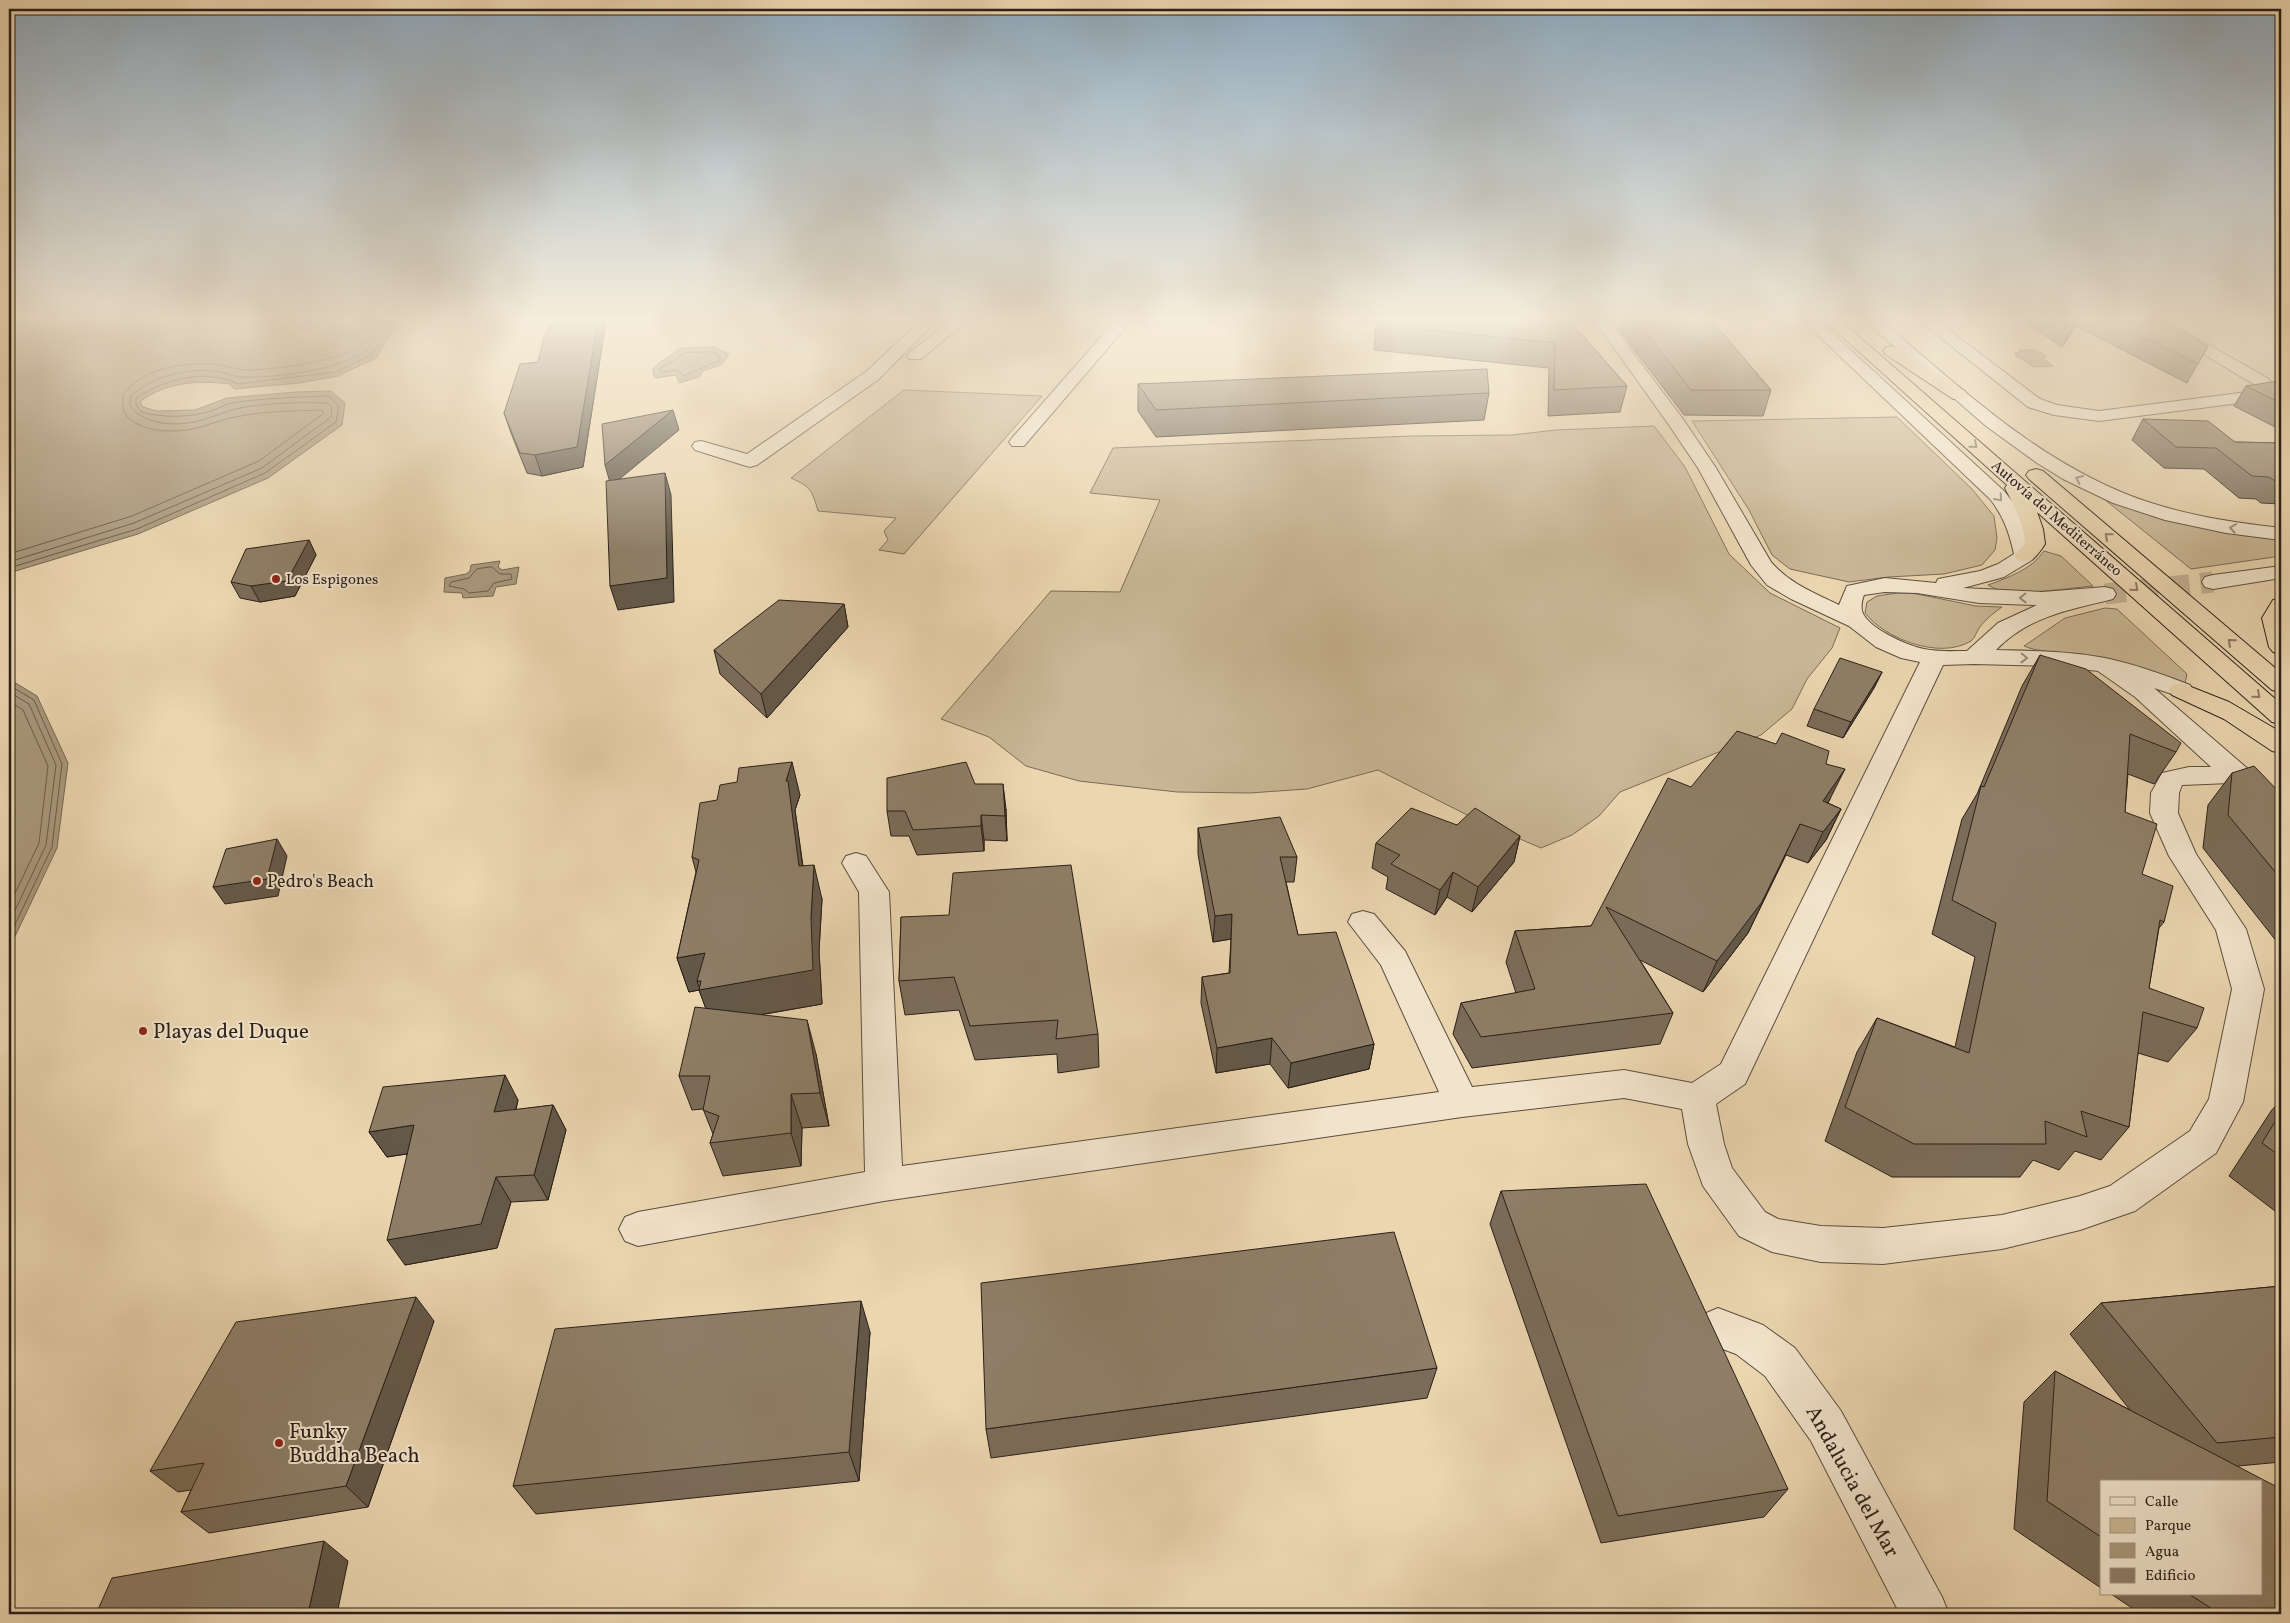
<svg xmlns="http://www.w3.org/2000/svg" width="2290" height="1623" viewBox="0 0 2290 1623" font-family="Vollkorn,serif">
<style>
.green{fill:#cab796;stroke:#7a6b57}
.water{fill:#a9987c;stroke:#766854}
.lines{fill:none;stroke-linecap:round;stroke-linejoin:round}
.shore{stroke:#6a5c4a;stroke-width:1}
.minor-tunnel{stroke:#c4b192;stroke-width:21;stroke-dasharray:21 11;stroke-linecap:butt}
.minor-casing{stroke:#5a4d3e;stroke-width:2}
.highway-casing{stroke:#2a1f18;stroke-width:2}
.minor{fill:#f2e4cc;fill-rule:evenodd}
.highway{fill:#ebd6b0;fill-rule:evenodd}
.wall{fill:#7a6c59;stroke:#2a1f18}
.shaded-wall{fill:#635848;stroke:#2a1f18;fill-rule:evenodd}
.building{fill:#8e7e67;stroke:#2a1f18}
.oneway{stroke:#8a7a64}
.oneway2{stroke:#988b7b}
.poi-dot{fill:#8f2418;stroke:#f2e4cc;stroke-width:2}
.labels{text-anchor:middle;stroke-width:4;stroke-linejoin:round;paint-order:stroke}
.far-street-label{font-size:15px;fill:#2a1f18;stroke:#f2e4cc}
.far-poi-label{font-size:15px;fill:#2a1f18;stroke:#f2e4cc;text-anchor:start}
.poi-label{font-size:18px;fill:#2a1f18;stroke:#f2e4cc;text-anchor:start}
.near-poi-label{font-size:21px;fill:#2a1f18;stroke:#f2e4cc;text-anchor:start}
.near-street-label{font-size:21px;fill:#2a1f18;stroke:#f2e4cc}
</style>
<rect width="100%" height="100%" fill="#ebd6b0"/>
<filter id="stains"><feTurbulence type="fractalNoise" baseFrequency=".004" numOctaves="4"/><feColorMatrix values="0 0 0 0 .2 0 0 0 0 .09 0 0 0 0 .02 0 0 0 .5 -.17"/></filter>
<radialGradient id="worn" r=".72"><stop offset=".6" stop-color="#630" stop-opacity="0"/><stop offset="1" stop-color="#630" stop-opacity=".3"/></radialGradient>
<!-- green -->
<path class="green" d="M1138,321H1574L1578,324H1136Z
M904,390L1042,396L904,554L879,550L888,540L884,531L896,518L818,511C812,490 811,487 791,478Z
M1897,417L1972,489L1994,516L1997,538L1995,550L1982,565L1944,574L1889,577L1849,582L1790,569L1772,555L1749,510L1692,421Z
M1654,426L1685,467L1729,554L1770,593L1840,628L1832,648L1807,679L1792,709L1761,735L1620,792L1599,816L1572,835L1541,848L1485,824L1378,770L1307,789L1249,793L1177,792L1079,781L1026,766L989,737L941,719L1051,591L1120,592L1160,500L1090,493L1113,448L1412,436L1512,435L1556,430Z
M2099,495L2248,534L2281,538V556L2191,569Z
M2044,551L2061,556L2093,586C2068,588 2007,599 1988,585C2009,577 2031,570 2044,551Z
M1897,593H1912L1976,606L2002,607C1993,613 1985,620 1979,628C1976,633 1975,638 1971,641C1940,660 1885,639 1865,613L1867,602L1877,596Z
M2105,608L2117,609L2187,674L2185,683C2148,671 2111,661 2073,654C2057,651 2040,653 2024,646L2065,618Z"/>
<!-- water -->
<path class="water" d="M9,321H392L397,324L376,358L338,376L299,383L234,389L230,384C199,380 165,382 140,402L143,407L157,411L195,410L227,398L296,392L331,391L345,403L342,425L268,478L138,534L9,573Z
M714,347L729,354C721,369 717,365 703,371L699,377L679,383L676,375L656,378L654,376L653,369C656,364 676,351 682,348Z
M2019,350H2036L2047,356L2042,358L2053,366L2034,367L2015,355V353L2020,352Z
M500,561L498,567L502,570L519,567L516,584L496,587L493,596L463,598L462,593L444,592L445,578L466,574L470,571L471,565Z
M9,679L37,696L68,763L57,848L9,949Z"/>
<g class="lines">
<!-- shore -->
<path class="shore" d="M713,352L720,357V360L684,376L677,370L662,372L660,370L661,367L677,359L683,353Z
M9,554L132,516L259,461L324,413L322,410C293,411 264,411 235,417C211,422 196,432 169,431C153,431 120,424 123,402C123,396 123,393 128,389C149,367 183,363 212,364C224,365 235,369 246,370C274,370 343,361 363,344C370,338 373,328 377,321
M9,562L134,523L262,468L331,417L332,408L327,403C300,402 273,403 246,407C230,409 217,416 202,420C178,427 146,426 130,406L131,396C153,376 186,368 216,371C225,372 234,377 242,377C273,378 347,370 370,347C377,340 381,330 385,321
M492,567L500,574H511L512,579L494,583L488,591L469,593L464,589L449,586L451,582L469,578L477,569Z
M9,568L137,529L265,473L336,422L339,406L329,396C297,397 264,398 232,403C225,404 220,408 214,410C191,418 164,418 141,412L136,405V398C166,379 205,368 238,384L336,372L373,354L391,321
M9,685L34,700L62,764L52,847L9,937
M9,692L29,704L56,765L46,845L9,923
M9,701L23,710L48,766L39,843L9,906"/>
<!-- minor-tunnel -->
<path class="minor-tunnel" d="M2105,594L2213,582"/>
<defs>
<path id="minor" d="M920,321H936L879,379L757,465L750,467L743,465L695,450L692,446L695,442L701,441L747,454L867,371Z
M950,321H967L921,359H909L907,356L909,353Z
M1115,321H1131L1024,446H1012L1009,442L1012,438Z
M1592,321H1608L1612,325L1683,419L1716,468L1771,562C1789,583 1814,593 1839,605L1847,586L1885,578L1936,583L1938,579L1980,571L1998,564L2014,554C2009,532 2004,517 1990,499L1803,321H1819L2004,491C2024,515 2028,527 2036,556L2032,560L2004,577L1963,588L2042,592L2105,587L2113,589L2116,594L2113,599C2069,610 2029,616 1996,650C2032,651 2069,651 2105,658C2134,664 2162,674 2190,685L2193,690L2190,695L2181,697L2154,688L2248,769L2281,800V824L2271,821L2230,783L2182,785L2179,793L2178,813L2196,854L2246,929L2264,989L2243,1102L2216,1153L2135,1211L2080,1230L2002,1249L1883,1264L1821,1262L1772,1252L1739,1236L1703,1186L1688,1144L1682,1109L1624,1098L1462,1117L884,1201L638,1246L625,1241L619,1229L625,1217L638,1212L865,1172L859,892L842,863L846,856L856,853L866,856L889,892L902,1166L1439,1092L1381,965L1348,922L1352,914L1363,911L1374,914L1405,951L1472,1087L1624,1070L1692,1083L1721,1064L1920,662L1901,658L1876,647L1849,626L1791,599L1767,585L1751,565L1698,468L1669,425L1602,331ZM1885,592L1917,593L1979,603L2037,605L1998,623L1967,651C1953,651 1939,652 1924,649C1908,646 1867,628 1862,611C1861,605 1862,600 1864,595ZM1974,664L2056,666L2098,671L2135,697L2211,767H2189L2162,773L2151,793L2150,813L2169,856L2216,930L2232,989L2209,1099L2190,1131L2110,1186L2080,1196L2002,1215L1883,1228L1821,1226L1778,1219L1765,1212L1732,1168L1724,1144L1716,1104L1745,1084L1943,665Z
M1865,321H1882C1958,386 2032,456 2126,494C2176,514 2228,522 2281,528V540L2226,533L2165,520L2113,503L2063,479L2037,463L1986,426Z
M1920,321H1937L2040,399L2057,405L2099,411L2255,391V385L2148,321H2167L2269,379C2273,385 2273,393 2269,399L2263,400L2099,421L2054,415L2028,407Z
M2281,566V578L2213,589L2205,587L2202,582L2205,577L2213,575Z
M1718,1308L1763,1325L1795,1348L1841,1411L1942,1597L1949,1614H1900L1811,1441L1765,1376L1736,1354L1704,1342L1698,1328L1704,1314Z"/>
<path id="highway" d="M1825,321H1841L2281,704V724L2272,722L2037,512L2043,529L2045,544C2038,555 2032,564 2018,560L2014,556L2025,543C2024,523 2014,506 2005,488L2007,485Z
M1891,346L1897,348L1965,391L1968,395L1965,399H1953L1885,354L1883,351L1885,348Z
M2036,469L2043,471L2281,673V692L2272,690L2029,479L2026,475L2029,471Z
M2281,598V654L2273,652L2269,647L2262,618L2273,600Z
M2181,683L2229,702L2279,731L2281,733V753L2272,751L2224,719L2172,695L2169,690L2172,685Z"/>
</defs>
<!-- minor casing -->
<use href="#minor" class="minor-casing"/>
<!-- highway casing -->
<use href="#highway" class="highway-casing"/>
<!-- minor -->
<use href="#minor" class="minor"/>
<!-- highway -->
<use href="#highway" class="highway"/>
</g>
<!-- wall -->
<path class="wall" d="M554,321H606L583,467L542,476L527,473L511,433L504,413L538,362Z
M1376,321H1570L1627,386L1620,412L1548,416L1549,368L1374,350Z
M1621,321H1712L1771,390L1763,416L1684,415L1619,330Z
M2023,321H2165L2208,346L2187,383L2076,326L2062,347Z
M2281,382V430L2234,406L2246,386Z
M1138,384L1489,393L1484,420L1156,437L1138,411Z
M2143,419L2235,442L2281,443V504L2261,503L2256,499L2239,498L2204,469L2164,468L2132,440Z
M309,540L316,555L295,596L260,602L240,598L231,582Z
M844,604L848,627L767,718L720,674L714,650Z
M2040,655L2176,752L2154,784L2128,774L2125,812L2142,874L2164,922L2159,928L2149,988L2197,1028L2168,1062L2138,1053L2129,1127L2101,1160L2075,1151L2059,1170L2033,1160L2020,1177H1892L1825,1141L1857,1052L1877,1018L1955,1047L1975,957L1932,934L1962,819L1977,794L2022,686Z
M1882,672L1874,688L1843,738L1807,726L1814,709Z
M1826,764L1830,799L1828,803L1841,809L1826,840L1808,863L1786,855L1748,933L1703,992L1640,960L1673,1013L1660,1044L1472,1068L1453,1034L1461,1003L1516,993L1506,962L1515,931L1591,926L1691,787Z
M2232,773L2281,794V947L2203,848L2208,805Z
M975,784L1006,809L1007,841L984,840V851L917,855L909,836H891L887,811Z
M800,795L795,810L803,866L822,899L819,951L822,1004L760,1015L816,1054L829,1126L802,1128L801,1166L723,1176L710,1143L713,1134L703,1109L692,1110L679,1076L706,1008L699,990L689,992L677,958L696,872L692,857L717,800Z
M1457,825L1520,836L1514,862L1472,912L1447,897L1435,915L1386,889L1388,877L1372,868L1376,843Z
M1198,828L1297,857L1294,882H1286L1298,935L1374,1044L1369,1069L1288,1088L1270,1064L1216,1073L1201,1003L1202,977L1229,973L1231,939L1213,942L1198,854Z
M901,917L1098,1034L1099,1067L1058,1073L1057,1054L975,1060L959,1010L905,1015L899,981Z
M518,1100L516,1110L553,1105L566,1130L548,1200L511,1202L497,1248L405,1265L407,1154L387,1157L369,1132Z
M2281,1100V1212L2275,1211L2229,1176L2271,1111Z
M1501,1191L1788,1489L1764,1517L1601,1543L1490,1224Z
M2281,1286V1462L2238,1466L2281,1614H2141L2111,1594H2261L2101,1482V1588L2014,1529L2024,1402L2055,1371L2130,1410L2070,1334L2101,1303Z
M434,1321L368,1507L209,1533L181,1512L191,1490L178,1492L150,1471Z
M870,1332L859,1481L536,1514L513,1486Z
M1437,1368L1427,1398L991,1458L986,1429Z"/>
<!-- shaded-wall -->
<path class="shaded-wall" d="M598,321H606L583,467L542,476L535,455Z
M2076,321H2078L2062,347L2071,329Z
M673,410L679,430L611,486L605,465Z
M665,473L671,495L674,602L618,610L610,586Z
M309,540L316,555L295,596L260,602L251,586Z
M844,604L848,627L767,718L761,694Z
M1882,672L1874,688L1843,738L1851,722Z
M792,762L800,795L795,810L807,899L799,866L786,781Z
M1845,769L1830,799L1811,828L1823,801Z
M1003,784L1006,809L1007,841L1005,816Z
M1841,809L1826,840L1808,863L1823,832Z
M981,815L984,840V851L981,826Z
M1800,824L1748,933L1703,992L1717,961Z
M1520,836L1514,862L1472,912L1478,887Z
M277,839L287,856L278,896L225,904L213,887Z
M814,865L822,899L819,951L822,1004L711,1023L699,990L689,992L677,958L705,953L811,918ZM697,981H701L700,989Z
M1453,872L1447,897L1435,915L1440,890Z
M1232,914L1231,939L1213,942L1215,916Z
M807,1020L816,1054L829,1126L820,1093Z
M1272,1038L1270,1064L1216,1073L1217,1048Z
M1374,1044L1369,1069L1288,1088L1291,1063Z
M505,1075L518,1100L508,1138L494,1112Z
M791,1094L802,1128L801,1166L791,1133Z
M553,1105L566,1130L548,1200L534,1175Z
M414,1125L430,1150L387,1157L369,1132Z
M496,1177L511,1202L497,1248L405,1265L387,1240Z
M416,1297L434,1321L368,1507L346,1486Z
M861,1301L870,1332L859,1481L849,1452Z
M324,1541L348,1561L337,1614H308Z"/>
<!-- building -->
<path class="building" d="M554,321H598L577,447L535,455L520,453L504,413L520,364L538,362L544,337Z
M1377,321H1570L1627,386L1554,390L1555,343L1377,325Z
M1637,321H1712L1771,390H1691Z
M2060,321H2076L2071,329Z
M2112,321H2165L2208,346L2198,364Z
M1487,369L1489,393L1156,410L1138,384Z
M2278,381L2281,382V403L2246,386Z
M673,410L605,465L602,424Z
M2143,419L2208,421L2235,442L2281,443V482L2275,481L2269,477L2252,476L2216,448L2176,447Z
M665,473L667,578L610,586L606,481Z
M309,540L287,581L251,586L231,582L246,549Z
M779,600L844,604L761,694L714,650Z
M2040,655L2086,669L2181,743L2176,752L2130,734L2125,812L2157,824L2142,874L2173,886L2164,922L2160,920L2149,988L2204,1008L2197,1028L2143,1012L2129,1127L2081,1111L2087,1137L2045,1121L2046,1144H1914L1845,1107L1877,1018L1969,1053L1996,923L1952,900L1981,786L1984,787Z
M1840,658L1882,672L1851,722L1814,709Z
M1737,731L1776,744L1782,733L1829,751L1826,764L1845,769L1823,801L1841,809L1823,832L1800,824L1762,902L1717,961L1606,907L1673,1013L1481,1037L1461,1003L1535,989L1515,931L1591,926L1668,778L1691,787Z
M792,762L786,781H788L799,866L814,865L811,918L813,970L699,990L701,981H697L705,953L677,958L699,860L692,857L700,803L717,800L720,785L737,782L739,768Z
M966,762L975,784H1003L1005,816L981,815V826L913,830L905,811H887V778Z
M2254,766L2281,794V879L2228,815L2232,773Z
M1411,808L1457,825L1475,808L1520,836L1478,887L1453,872L1440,890L1391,864L1400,855L1376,843Z
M1280,817L1297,857H1280L1298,935L1336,932L1374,1044L1291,1063L1272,1038L1217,1048L1202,977L1230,973L1232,914L1215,916L1198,828Z
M277,839L267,879L213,887L226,849Z
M1071,865L1098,1034L1056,1039L1058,1020L970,1026L954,977L899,981L901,917L949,915L953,873Z
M695,1007L807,1020L820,1093L791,1094V1133L710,1143L719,1116L703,1110L710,1076H679Z
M505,1075L494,1112L553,1105L534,1175L496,1177L481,1224L387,1240L414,1125L369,1132L383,1087Z
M2281,1112V1157L2262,1143Z
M1646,1184L1788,1489L1618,1516L1501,1191Z
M1394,1232L1437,1368L986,1429L981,1283Z
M2281,1286V1437L2217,1443L2101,1303Z
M416,1297L346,1486L181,1512L204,1463L150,1471L236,1322Z
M861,1301L849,1452L513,1486L555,1329Z
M2055,1371L2281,1489V1614H2220L2189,1594H2261V1482H2101V1537L2047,1501Z
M324,1541L308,1614H96L112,1578Z"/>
<!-- one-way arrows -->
<defs><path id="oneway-chevron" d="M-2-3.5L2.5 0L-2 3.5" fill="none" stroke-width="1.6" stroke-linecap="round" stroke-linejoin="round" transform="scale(1.25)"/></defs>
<g class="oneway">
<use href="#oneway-chevron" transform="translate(1974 445) rotate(41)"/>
<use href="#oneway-chevron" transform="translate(2108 536) rotate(-139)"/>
<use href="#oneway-chevron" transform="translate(2135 588) rotate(41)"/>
<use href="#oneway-chevron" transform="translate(2231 642) rotate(-139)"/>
<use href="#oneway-chevron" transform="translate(2257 695) rotate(41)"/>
</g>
<g class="oneway2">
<use href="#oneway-chevron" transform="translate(2079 479) rotate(-155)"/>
<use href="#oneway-chevron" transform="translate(1999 498) rotate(49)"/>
<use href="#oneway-chevron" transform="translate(2233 528) rotate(-171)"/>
<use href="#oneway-chevron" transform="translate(2023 598) rotate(179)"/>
<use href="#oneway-chevron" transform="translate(2024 658) rotate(1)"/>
</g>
<!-- sky -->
<linearGradient id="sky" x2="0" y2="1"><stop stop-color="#8fa9bd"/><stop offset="0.58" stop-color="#f6eddb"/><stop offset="1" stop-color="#f6eddb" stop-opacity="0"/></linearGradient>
<rect width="2290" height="549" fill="url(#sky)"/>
<!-- markers -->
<g class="poi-dot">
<circle cx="276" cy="579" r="5"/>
<circle cx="257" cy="881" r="5"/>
<circle cx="143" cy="1031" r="5"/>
<circle cx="279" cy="1443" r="5"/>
</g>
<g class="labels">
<!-- far-street labels -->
<g class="far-street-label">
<text transform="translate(2057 518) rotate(41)" y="5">Autovía del Mediterráneo</text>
</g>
<!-- far-poi labels -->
<g class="far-poi-label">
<text x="286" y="584">Los Espigones</text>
</g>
<!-- poi labels -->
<g class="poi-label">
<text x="267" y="887">Pedro's Beach</text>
</g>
<!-- near-poi labels -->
<g class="near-poi-label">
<text x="153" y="1038">Playas del Duque</text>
<text x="289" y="1438">Funky<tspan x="289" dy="24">Buddha Beach</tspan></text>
</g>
<!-- near-street labels -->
<g class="near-street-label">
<text transform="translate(1853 1481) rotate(61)" y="7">Andalucia del Mar</text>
</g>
</g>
<!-- margin -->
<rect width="2290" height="1623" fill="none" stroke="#ebd6b0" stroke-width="30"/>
<rect x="10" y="10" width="2270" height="1603" fill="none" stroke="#2a1f18" stroke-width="2.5"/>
<rect x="15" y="15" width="2260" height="1593" fill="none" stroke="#2a1f18"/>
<!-- legend -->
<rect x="2100" y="1480" width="162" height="115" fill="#f2e4cc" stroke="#a29584"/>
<rect x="2110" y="1497" width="25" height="8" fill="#f2e4cc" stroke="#a29584"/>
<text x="2145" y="1506" font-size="15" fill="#2a1f18">Calle</text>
<rect x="2110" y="1518" width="25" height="15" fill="#cab796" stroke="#a29584"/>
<text x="2145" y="1530" font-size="15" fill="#2a1f18">Parque</text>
<rect x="2110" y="1543" width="25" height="15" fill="#a9987c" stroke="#a29584"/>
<text x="2145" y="1556" font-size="15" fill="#2a1f18">Agua</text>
<rect x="2110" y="1568" width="25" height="15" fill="#8e7e67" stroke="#a29584"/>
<text x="2145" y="1580" font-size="15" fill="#2a1f18">Edificio</text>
<rect width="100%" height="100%" filter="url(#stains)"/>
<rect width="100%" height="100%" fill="url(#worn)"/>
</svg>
